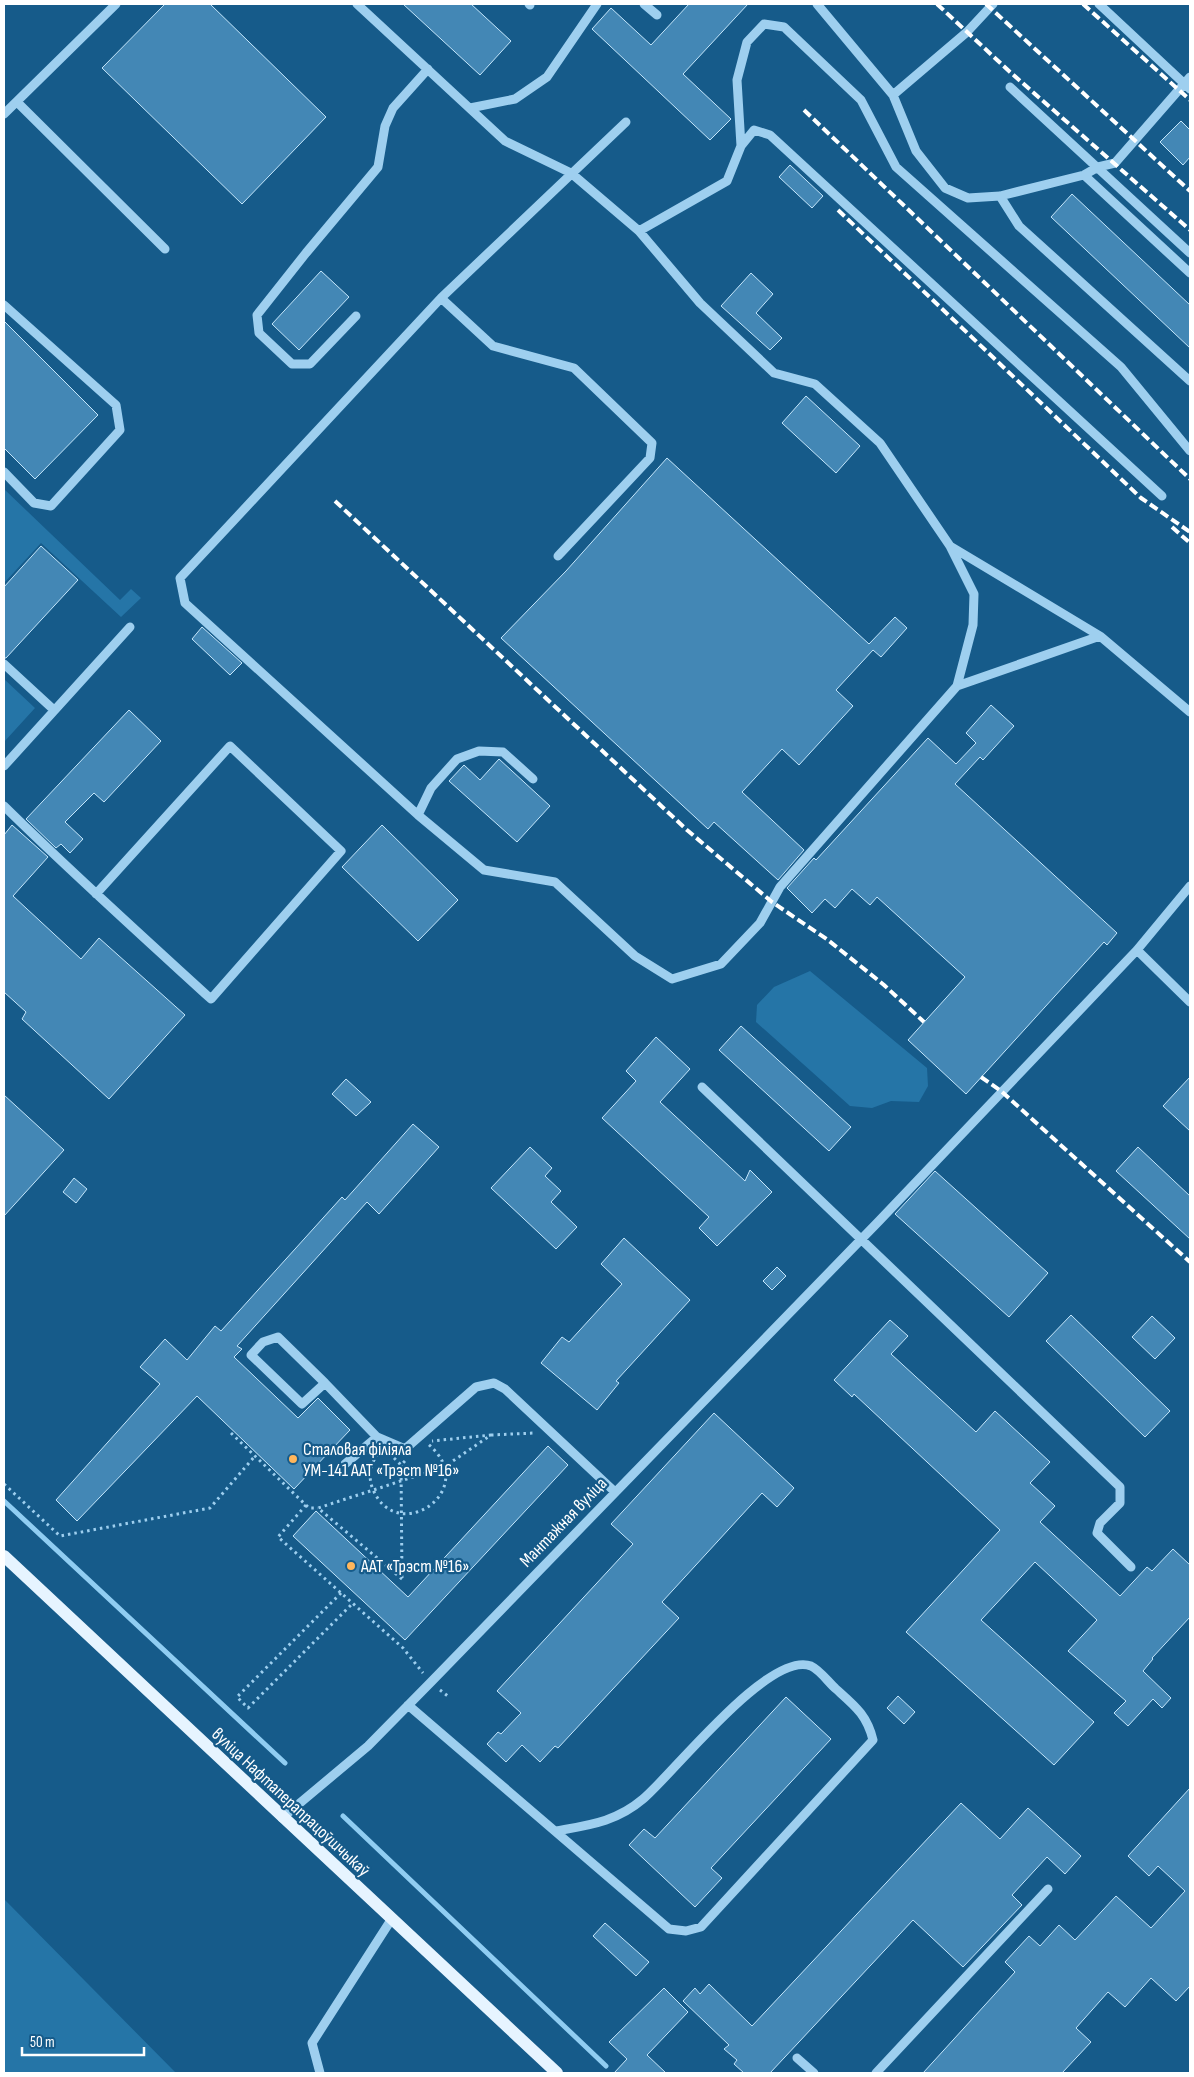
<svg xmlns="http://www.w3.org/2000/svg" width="1194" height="2077" viewBox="0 0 1194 2077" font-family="'Sofia Sans Condensed',sans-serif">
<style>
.green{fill:#2575a7}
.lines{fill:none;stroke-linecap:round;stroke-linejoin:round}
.stream{stroke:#90cdf2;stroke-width:5}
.building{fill:#4387b5;stroke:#c4e6fb}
.path{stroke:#9ecfef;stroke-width:3;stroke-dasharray:2.5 4;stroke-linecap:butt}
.minor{stroke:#9ecfef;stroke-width:9}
.major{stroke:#e6f4ff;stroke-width:12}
.rail{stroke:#fff;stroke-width:4;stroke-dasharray:9 4;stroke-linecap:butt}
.poi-dot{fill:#ffb65c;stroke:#165b8a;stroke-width:2}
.labels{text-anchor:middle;stroke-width:4.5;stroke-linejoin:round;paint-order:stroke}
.poi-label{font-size:18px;fill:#fff;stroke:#165b8a;text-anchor:start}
.street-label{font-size:18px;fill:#fff;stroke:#165b8a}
</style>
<rect width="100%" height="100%" fill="#165b8a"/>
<!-- green -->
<path class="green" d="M4,489L120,600L131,589L141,598L121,617L41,543L4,583Z
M4,679L35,708L4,742Z
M810,971L927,1068L928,1086L919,1102L891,1101L872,1108L850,1106L756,1022L757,1005L774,987Z
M4,1899L176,2073H4Z"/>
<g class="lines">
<!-- stream -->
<path class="stream" d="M4,1501L285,1763
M343,1816L606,2066"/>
</g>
<!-- building -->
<path class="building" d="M165,4H210L326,117L242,204L102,68Z
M403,4H471L511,41L480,75Z
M689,4H748L683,74L731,119L710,140L592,29L611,8L651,45Z
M1181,121L1190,130V157L1183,165L1160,142Z
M790,165L823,196L812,208L779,177Z
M1072,194L1190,305V348L1051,217Z
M321,271L349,297L299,350L272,324Z
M751,273L773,294L756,313L782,338L770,350L721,306Z
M4,321L98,415L35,479L4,448Z
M806,396L860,446L836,473L782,423Z
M667,458L869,644L895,617L907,628L881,657L873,650L836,690L853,706L799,765L782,749L742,792L804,850L778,880L714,822L708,829L501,638L566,571Z
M41,546L78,580L6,658H4V587Z
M202,627L242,663L230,675L192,639Z
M991,705L1014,726L983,760L980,757L955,784L1117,933L1107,945L1104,942L966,1094L908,1040L965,977L877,897L870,905L852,889L835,908L825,899L812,913L787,888L814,858L816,860L928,738L956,764L976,743L966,733Z
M129,710L161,741L104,802L94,793L65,822L83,839L70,853L61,844L56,848L26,819Z
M499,759L550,806L517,842L449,781L464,765L480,780Z
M12,825L48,857L13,896L81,959L99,938L185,1015L109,1099L22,1019L26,1012L4,992V835Z
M382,825L458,900L418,941L342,867Z
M741,1026L851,1127L829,1151L719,1050Z
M656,1037L690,1069L660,1102L745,1181L750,1170L772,1192L717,1246L699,1228L709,1217L602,1118L636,1081L626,1071Z
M1190,1077V1131L1163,1106Z
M346,1079L371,1102L356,1116L332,1094Z
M4,1095L64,1150L4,1216Z
M413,1124L439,1147L379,1214L367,1202L237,1346L242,1349L234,1357L298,1418L318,1398L350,1430L294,1489L197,1396L77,1521L56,1500L160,1384L140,1367L165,1339L187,1360L215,1326L221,1331L342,1197L345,1200Z
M530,1147L552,1168L545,1176L561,1191L551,1202L577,1227L556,1249L491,1188Z
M1138,1147L1190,1196V1239L1116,1171Z
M935,1171L1048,1273L1009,1317L895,1214Z
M74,1178L87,1189L76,1203L63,1192Z
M624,1238L690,1300L616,1381L619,1383L597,1410L541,1363L562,1337L569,1342L622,1284L601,1264Z
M777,1267L786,1276L772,1290L763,1281Z
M1071,1315L1170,1411L1145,1437L1046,1341Z
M1152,1316L1175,1338L1155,1359L1132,1337Z
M890,1320L908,1336L891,1354L976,1432L995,1411L1050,1462L1030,1483L1055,1506L1040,1522L1120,1596L1147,1567L1152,1571L1173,1549L1190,1565V1617L1152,1658L1153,1659L1143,1671L1171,1698L1162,1708L1153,1699L1128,1726L1114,1713L1126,1701L1068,1651L1097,1620L1035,1562L981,1620L1094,1722L1054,1765L906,1632L1000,1530L854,1394L852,1397L834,1380Z
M714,1413L794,1488L777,1507L762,1493L662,1602L679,1618L558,1748L555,1746L540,1762L522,1745L506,1762L487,1744L498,1732L501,1734L521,1713L497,1691L633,1544L611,1524Z
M548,1446L568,1465L405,1640L293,1536L316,1511L408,1597Z
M898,1696L915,1712L904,1724L887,1708Z
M786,1697L831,1739L711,1868L722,1878L695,1907L629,1845L644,1829L655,1838Z
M1190,1788V1986L1176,2001L1151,1978L1125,2007L1108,1992L1076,2028L1091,2042L1062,2073H923L1015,1972L1005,1962L1029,1936L1040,1946L1059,1925L1075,1940L1116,1896L1151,1928L1185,1891L1158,1866L1149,1876L1128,1856Z
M961,1803L1000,1839L1028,1808L1081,1856L1065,1874L1047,1857L1012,1895L1022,1905L963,1967L913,1920L770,2073H744L734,2064L737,2060L724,2049L729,2045L683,2001L695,1988L700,1994L709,1984L752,2026Z
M605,1923L649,1962L636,1976L593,1936Z
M664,1988L688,2012L647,2055L666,2073H614L627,2059L609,2042Z"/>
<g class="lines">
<!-- path -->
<path class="path" d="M231,1433L309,1508H318
M491,1435L535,1433
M378,1454C371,1462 368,1476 372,1487C395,1549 483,1490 428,1444
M394,1458L401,1465L405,1461
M401,1465L402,1579
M4,1484L60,1536L210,1508L255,1456
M306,1505L278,1537L403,1648L423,1673
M402,1579L318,1508L444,1467L491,1435L432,1441
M341,1593L237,1697L248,1708L353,1603
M440,1690L449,1697"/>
<!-- minor -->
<path class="minor" d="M357,4L505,141L571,173L639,231L700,303L774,373L815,384L880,443L950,546L1100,636L1190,712
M529,4L530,5
M644,4L657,15
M817,4L893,95
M993,4L967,32L893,95L916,151L945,188L968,198L1000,196L1084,175L1098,167L1115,163L1190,77
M1099,4L1190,89
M1010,87L1190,253
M17,102L165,249
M470,108L515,99L547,77L597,4
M4,114L116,4
M626,122L441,298L180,578L185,603L418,815L484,870L555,882L635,956L672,979L721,964L760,923L780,887L957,686L1100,636
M741,146L754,130L770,135L1162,496
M1084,175L1190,273
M1000,196L1019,226L1190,381
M639,231L727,181L741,146L737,80L747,42L764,24L784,27L861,100L896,167L1121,367L1190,451
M441,298L493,346L574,368L652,443L650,458L558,556
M4,305L116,405L120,430L51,506L34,503L4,472
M356,316L310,364H292L259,333L257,315L306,253L378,167L385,126L393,108L428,69
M950,546L974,594L973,625L957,686
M4,664L54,710
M4,766L130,627
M4,806C71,872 141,935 211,999L341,851L230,746L96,894
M418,815L431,788L457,759L479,751L503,752L533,779
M1137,950L1190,1002
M702,1087L1120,1487V1503L1100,1523L1097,1533L1131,1567
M278,1337L325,1383L302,1404L251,1355L263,1342Z
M325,1383L377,1437L405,1449L476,1387L494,1383L505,1389L615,1492
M345,1464L377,1437
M408,1705L669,1929L686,1931L701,1927L873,1740C867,1715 855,1706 836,1689C829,1683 820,1670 811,1666C769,1650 673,1774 643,1799C616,1822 589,1825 556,1831
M282,1818L368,1746L431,1682L879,1221L1137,950L1190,886
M797,2058L814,2073
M320,2073L312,2043L391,1920
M876,2073L1048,1889"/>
<!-- major -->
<path class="major" d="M4,1556L557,2073"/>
<!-- rail -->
<path class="rail" d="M937,4L1010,72L1190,230
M986,4L1190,191
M1083,4L1190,100
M804,110L1190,479
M838,210L1141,498L1190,532
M335,501L687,830L772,902L828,940L884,985L924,1022
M1172,527L1190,543
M981,1077L1001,1091L1190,1262"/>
</g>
<!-- markers -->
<g class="poi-dot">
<circle cx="293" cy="1459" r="5"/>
<circle cx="351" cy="1566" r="5"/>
</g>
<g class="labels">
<!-- poi labels -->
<g class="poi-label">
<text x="303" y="1455">Сталовая філіяла<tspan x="303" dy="21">УМ-141 ААТ «Трэст №16»</tspan></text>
<text x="361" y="1572">ААТ «Трэст №16»</text>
</g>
<!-- street labels -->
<g class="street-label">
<text transform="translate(563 1522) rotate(-46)" y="6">Мантажная вуліца</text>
<text transform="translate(291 1802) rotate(43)" y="6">вуліца Нафтаперапрацоўшчыкаў</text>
</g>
</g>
<!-- border -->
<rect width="1194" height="2077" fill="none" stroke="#ffffff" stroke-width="10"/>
<!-- scale -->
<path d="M22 2047v8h122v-8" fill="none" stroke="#ffffff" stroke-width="2.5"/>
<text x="30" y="2047" font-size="15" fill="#ffffff" stroke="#165b8a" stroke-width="4" paint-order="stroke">50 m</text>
</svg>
